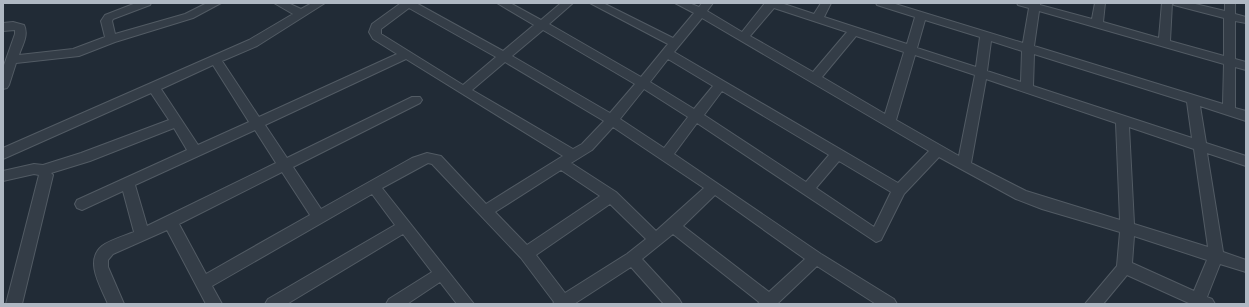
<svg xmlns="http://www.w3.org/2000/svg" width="1249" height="307" viewBox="0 0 1249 307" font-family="'Archivo Narrow',sans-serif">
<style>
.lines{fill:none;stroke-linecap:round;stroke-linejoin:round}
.minor-casing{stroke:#525b64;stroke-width:2}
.minor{fill:#343d47;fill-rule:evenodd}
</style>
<rect width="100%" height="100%" fill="#212b36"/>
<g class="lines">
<defs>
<path id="minor" d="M136,3H151L150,5L113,19L112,21L115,34L185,14L207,3H221L193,18L115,42L79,56L16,63L9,85L7,88L3,89V68L15,34V30L3,31V23L13,22L24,25C29,35 22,46 19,55L73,49L105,37L101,21L105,15Z
M274,3H288L301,9L312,3H325L257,46L222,61L259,117L397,54L373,39L369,32L372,24L401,3H416L503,51L534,25L497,3H510L541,20L561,3H573L549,24L641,77L668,44L590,3H603L673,38L694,13L675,3H689L699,7L702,3H713L707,11L742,32L765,3H781L814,14L821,3H831L824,17L907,44L915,17L877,5L876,3H892L1023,43L1029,8L1018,5L1017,3H1040V5L1092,19L1095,3H1105L1103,22L1159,38L1162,3H1172L1170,41L1224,56V18L1174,5L1173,3H1191L1225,11V3H1235V14L1246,17V23L1235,21V59L1246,62V70L1235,67V108L1246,111V121L1200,106L1206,143L1246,156V166L1207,153L1223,252L1246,260V272L1220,264L1207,297L1212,299L1215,304H1191L1127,275L1103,304H1085L1117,266L1120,232L1042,209L1016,199L939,157L904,194L881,240L876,242L697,123L674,154L821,254L894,299L897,304H876L817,266L777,304H758L759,302L673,234L642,259L679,299L682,304H664L631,267L574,304H553L554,302L521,258L432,164L428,163L382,188L474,304H457L440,282L407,304H386L389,299L432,272L403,234L287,304H265L268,299L395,225L372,194L212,286L222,304H206L167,230L113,254L108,260V267L124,304H108C101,287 84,261 102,246C110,240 124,236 134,232L123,191L82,210L77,208L75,204L77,200L187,150L174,128L90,161L51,173L53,175L22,304H6L39,175L34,174L3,181V171L34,164L43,165L81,153L169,120L151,93L3,159V148L249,40L293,14ZM409,8L496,57L463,85L381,34V29ZM774,8L847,32L813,72L750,36ZM1039,11L1224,64L1223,104L1034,46ZM702,18L929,151L898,183L674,52ZM925,20L980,37L976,67L917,48ZM543,30L635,84L610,113L512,56ZM856,36L904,52L885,114L822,77ZM991,41L1022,51L1021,82L987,71ZM1034,54L1187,102L1192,138L1033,86ZM915,55L975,75L959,156L896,120ZM406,59L563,156L486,204L441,156L427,153L412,158L321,209L293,167L420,103L422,100L420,97H412L287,158L265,125ZM668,59L713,86L694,109L650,82ZM505,62L604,121L582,144L573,149L472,90ZM213,65L249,122L198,145L161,89ZM986,79L1116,123L1120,220L1026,191L971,163ZM644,89L688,117L664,148L620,119ZM722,91L829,155L806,182L704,115ZM613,127L704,188L656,231L616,192L571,163L592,150ZM1129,127L1194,149L1208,247L1134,224ZM255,130L276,163L147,226L135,185ZM839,161L891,192L874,227L816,188ZM561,170L600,196L527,245L495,212ZM282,172L310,215L206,274L179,224ZM715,195L805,259L769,292L683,226ZM610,204L646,239L627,254L565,293L536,255ZM1134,236L1207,260L1194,291L1132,263Z"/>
</defs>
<!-- minor casing -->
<use href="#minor" class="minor-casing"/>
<!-- minor -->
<use href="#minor" class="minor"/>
</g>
<!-- border -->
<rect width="1249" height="307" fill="none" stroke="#afb8c3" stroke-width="8"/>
</svg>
